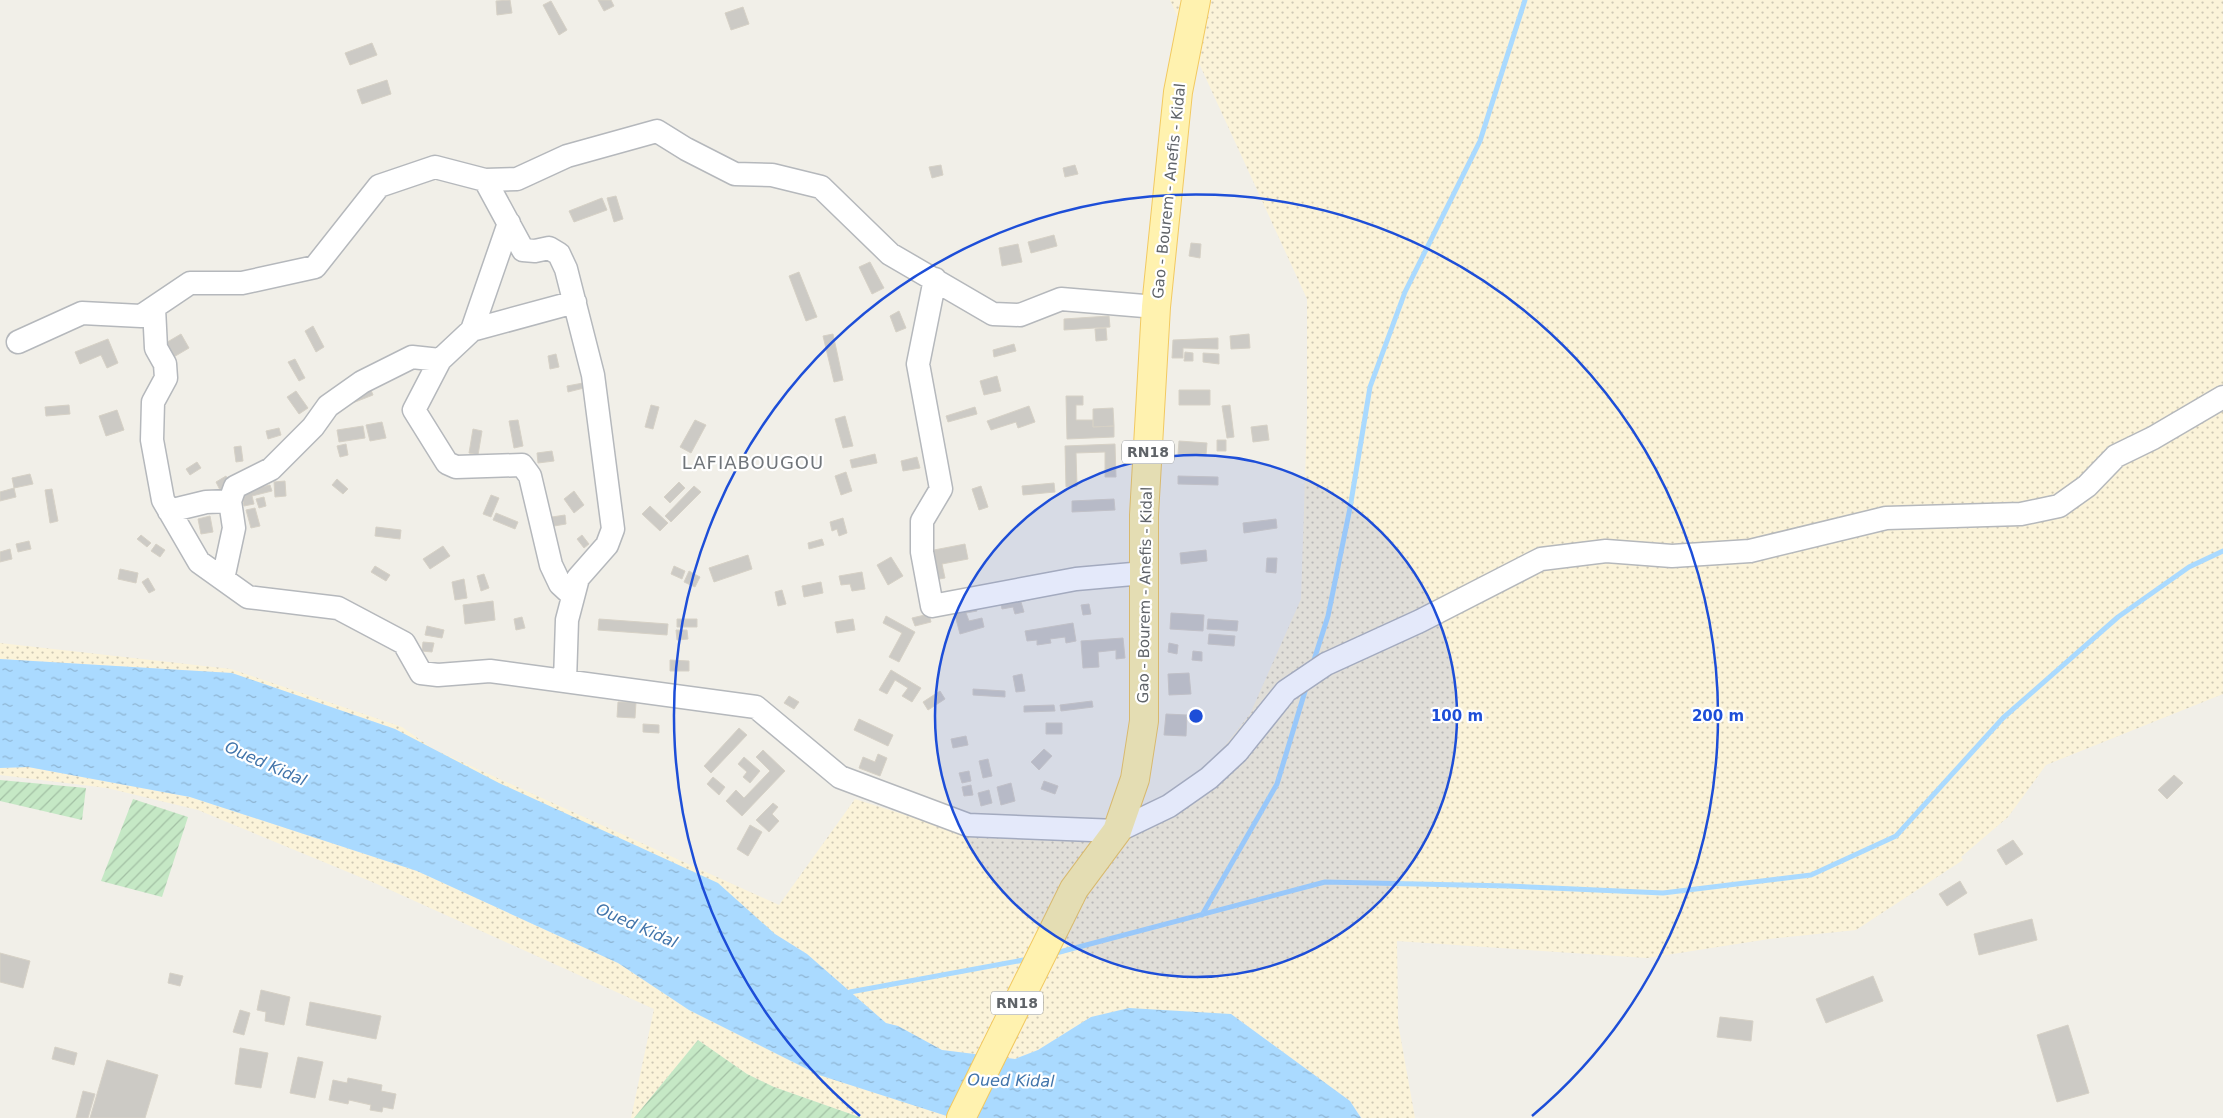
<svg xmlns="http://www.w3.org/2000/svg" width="2223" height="1118" viewBox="0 0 2223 1118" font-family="'DejaVu Sans',sans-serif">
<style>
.sand{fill:url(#sand-dots)}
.garden{fill:url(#garden-furrows)}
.water{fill:url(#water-ripples)}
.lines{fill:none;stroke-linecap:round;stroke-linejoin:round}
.stream{stroke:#aadaff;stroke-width:5}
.building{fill:#cccac5;stroke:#d6d1c6}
.minor-casing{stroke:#b5b8bc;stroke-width:25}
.major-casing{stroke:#f2c960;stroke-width:30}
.minor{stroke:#fff;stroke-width:22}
.major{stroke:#fff2af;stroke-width:28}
.ring{fill:none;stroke:#1d4ed8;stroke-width:2.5}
.labels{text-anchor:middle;stroke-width:4.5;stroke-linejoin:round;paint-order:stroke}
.shield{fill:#fff;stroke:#8f9295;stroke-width:1}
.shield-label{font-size:14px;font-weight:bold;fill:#5f6368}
.street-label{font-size:15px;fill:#5f6368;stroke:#fff}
.water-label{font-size:16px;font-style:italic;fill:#4174aa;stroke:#fff}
.quarter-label{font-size:18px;letter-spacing:1px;fill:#70757a;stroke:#fff}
.centre{fill:#1d4ed8;stroke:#fff;stroke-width:2.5}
.ring-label{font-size:15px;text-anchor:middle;font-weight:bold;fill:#1d4ed8;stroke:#fff;stroke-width:4.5;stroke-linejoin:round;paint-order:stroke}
</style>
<defs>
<pattern id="sand-dots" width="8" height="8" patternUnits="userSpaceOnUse" patternTransform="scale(1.25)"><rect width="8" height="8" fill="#fbf3d9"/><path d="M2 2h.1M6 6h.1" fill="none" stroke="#cec8b4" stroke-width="1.8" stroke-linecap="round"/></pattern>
<pattern id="garden-furrows" width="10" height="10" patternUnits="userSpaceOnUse" patternTransform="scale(1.25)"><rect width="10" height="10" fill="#c5e8c5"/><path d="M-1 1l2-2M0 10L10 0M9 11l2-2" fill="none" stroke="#a3c0a4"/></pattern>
<pattern id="water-ripples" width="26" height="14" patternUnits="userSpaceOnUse" patternTransform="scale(1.25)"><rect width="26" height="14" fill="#aadaff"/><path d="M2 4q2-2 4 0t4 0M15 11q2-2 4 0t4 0" fill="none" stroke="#8eb4d2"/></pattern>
</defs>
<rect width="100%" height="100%" fill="#f1efe8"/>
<!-- sand -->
<path class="sand" d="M1170,0H2223V694L2046,765L2008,817L1961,857L1963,860L1856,930L1769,939L1647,958L1397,941L1398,1023L1415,1118H1362L1350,1101L1231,1014L1091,1017L1038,1050L1015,1059L942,1050L898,1026L886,1023L807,954L775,934L395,729L232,673L0,659V643L231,669L402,727L433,749L779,905L855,799L940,826L1101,819L1181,801L1250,714L1301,599L1307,418V299Z
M28,767L190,797L417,871L618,963L689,1010L819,1075L953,1118H862L774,1087L747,1074L698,1040L634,1118H631L654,1009L377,884L198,810L107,788L0,775V768Z"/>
<!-- garden -->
<path class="garden" d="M0,780L86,788L82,820L0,801Z
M133,799L188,817L162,897L101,881Z
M698,1040L747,1074L774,1087L862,1118H634Z"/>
<!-- water -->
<path class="water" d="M0,659L232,673L395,729L499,783L718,883L775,934L807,954L886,1023L898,1026L942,1050L1015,1059L1038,1050L1091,1017L1129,1008L1231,1014L1350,1101L1361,1118H953L819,1075L689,1010L618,963L417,871L190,797L28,767L0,768Z"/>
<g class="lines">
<!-- stream -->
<path class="stream" d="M1313,663L1328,616L1350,508L1370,387L1405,292L1480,141L1525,0
M1202,915L1277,784L1306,688
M1052,954L1325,882L1509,886L1663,893L1811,875L1896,836L2003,718L2118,617L2189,567L2223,551
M850,992L1029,959"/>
</g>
<!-- building -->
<path class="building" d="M510,0L512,13L497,15L496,1Z
M598,0H611L614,6L604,11Z
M551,1L567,30L559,35L543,5Z
M743,7L749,24L731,30L725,13Z
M372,43L377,55L350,65L345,53Z
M387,80L391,94L362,104L357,90Z
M941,165L943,175L932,178L929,167Z
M1075,165L1078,174L1065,177L1063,168Z
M616,196L623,219L614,222L607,198Z
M602,198L607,210L574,222L569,211Z
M1054,235L1057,246L1031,253L1028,242Z
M1191,243L1201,244L1200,258L1189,256Z
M1018,244L1022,262L1002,266L999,248Z
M870,262L884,288L872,294L859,267Z
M799,272L817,317L806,321L789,276Z
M899,311L906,328L896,332L890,316Z
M1109,316L1110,327L1064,330V319Z
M313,326L324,347L316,352L305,331Z
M1106,328L1107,340L1096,341L1095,329Z
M181,334L189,348L172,358L164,344Z
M833,334L843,380L834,382L823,336Z
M1249,334L1250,348L1231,349L1230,336Z
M1218,338V349L1183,348V358H1172L1173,340Z
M108,339L118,363L107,368L101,355L80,364L75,352Z
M1014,344L1016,351L994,357L993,350Z
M1185,352L1193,353V361H1184Z
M1203,353L1219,354V364L1203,362Z
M556,354L559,367L550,369L548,356Z
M295,359L305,378L299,381L288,362Z
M997,376L1001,391L984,395L980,381Z
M583,383L584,388L568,392L567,386Z
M371,390L373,395L350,404L348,399Z
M1179,390H1210V405H1179Z
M296,391L308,408L299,414L287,397Z
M1066,396H1083V405H1076V420H1093V427L1114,426V437L1067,439Z
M69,405L70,414L46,416L45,407Z
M651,405L659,407L653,429L645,427Z
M1230,405L1234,437L1227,438L1222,406Z
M1029,406L1035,422L1018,428L1016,422L991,430L987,421Z
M975,407L977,414L948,422L946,416Z
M1113,408L1114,426L1093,427V409Z
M117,410L124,430L106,436L99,416Z
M845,416L853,446L843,448L835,419Z
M518,420L523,446L514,448L509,421Z
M695,420L706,425L691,453L680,447Z
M382,422L386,438L370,441L366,425Z
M1267,425L1269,440L1253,442L1251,427Z
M363,426L365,438L339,442L337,430Z
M279,428L281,435L268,439L266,431Z
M473,429L482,431L478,455L469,453Z
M1217,440H1226V451H1217Z
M1179,441L1207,443L1206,455L1178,454Z
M346,444L348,455L340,457L337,446Z
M1115,444L1116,477H1105V452L1076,453L1077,486L1066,487L1065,446Z
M241,446L243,461L236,462L234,447Z
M552,451L554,461L538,463L537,453Z
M875,454L877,463L852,468L850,460Z
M917,457L920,468L903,471L901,461Z
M197,462L201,468L190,475L186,469Z
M846,472L852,491L841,495L835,476Z
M30,474L33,484L14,488L12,478Z
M226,476L230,484L220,490L216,482Z
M1178,476L1218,477V485L1178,484Z
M337,479L348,489L343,494L332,485Z
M285,481L286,496L275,497L274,482Z
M679,482L685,488L670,503L664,497Z
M1054,483L1055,492L1023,495L1022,486Z
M270,485L272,491L252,496L254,504L244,506L241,492Z
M694,486L701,492L671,522L665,516Z
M981,486L988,507L979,510L972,489Z
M14,488L16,497L0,501V492Z
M52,489L58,521L50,523L45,490Z
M574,491L584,505L574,513L564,499Z
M491,495L499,498L491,517L483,514Z
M264,497L266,506L259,508L256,499Z
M1114,499L1115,510L1072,512V501Z
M650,506L668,523L660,531L642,514Z
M255,508L260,526L251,528L246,510Z
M496,513L518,522L515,529L493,520Z
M565,515L566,524L554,526L552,517Z
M210,516L213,532L201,534L198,519Z
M843,518L847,533L839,536L837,529L832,531L830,522Z
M1276,519L1277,528L1244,533L1243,523Z
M376,527L401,530L400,539L375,536Z
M141,535L151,543L147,547L137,539Z
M582,535L589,544L584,548L577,539Z
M822,539L824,545L809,549L808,543Z
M29,541L31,549L18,552L16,544Z
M156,544L165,550L160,557L151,551Z
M965,544L968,559L942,564L945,578L934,580L929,551Z
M443,546L450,556L430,569L423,559Z
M10,549L12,559L0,562V552Z
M1206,550L1207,561L1181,564L1180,553Z
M748,555L752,569L714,582L709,568Z
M891,557L903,576L888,585L877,565Z
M1267,558H1277L1276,573L1266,572Z
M375,566L390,575L386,581L371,572Z
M674,566L685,571L682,579L671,574Z
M120,569L138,573L136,583L118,579Z
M689,571L700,577L695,587L684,582Z
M862,572L865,589L852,591L850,584L841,585L839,576Z
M484,574L489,588L481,591L477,576Z
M148,578L155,590L149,593L142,582Z
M464,579L467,598L455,600L452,582Z
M821,582L823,593L804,597L802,586Z
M782,590L786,604L778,606L775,592Z
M1035,592L1036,598L1021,602L1024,612L1015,614L1013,607L1002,609L1000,600Z
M973,599L977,611L966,613L969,621L982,618L984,627L960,634L952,604Z
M493,601L495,620L465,624L463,605Z
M1089,604L1091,614L1083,615L1081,605Z
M1171,613L1204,615L1203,631L1170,629Z
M929,614L931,622L915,626L912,618Z
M886,616L915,632L899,662L889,657L902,633L883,623Z
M522,617L525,628L516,630L514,619Z
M599,619L668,624L667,635L598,630Z
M677,619H697V627H677Z
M853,619L855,630L837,633L835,622Z
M1208,619L1238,621L1237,631L1207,629Z
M1073,623L1076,641L1066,643L1065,637L1050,639L1051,643L1037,645V640L1027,641L1025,631Z
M427,626L444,630L442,638L425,635Z
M676,630H687L688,639L677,640Z
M1209,634L1235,636L1234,646L1208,644Z
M1123,638L1125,658L1116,659V650L1098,652L1099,667L1083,668L1081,641Z
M423,642L434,643L432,652L422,651Z
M1169,643L1178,645L1177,654L1168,652Z
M1193,651L1202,652V661L1192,660Z
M670,660L689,661V671H670Z
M891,670L921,688L912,702L902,696L908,688L895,680L887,694L879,690Z
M1189,673L1191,694L1169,695L1168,674Z
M1022,674L1025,691L1016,692L1013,676Z
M973,689L1005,691V697L973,695Z
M940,691L945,699L928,710L923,702Z
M789,696L799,702L794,709L784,703Z
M1092,701L1093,707L1061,711L1060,705Z
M618,702H636L635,718L617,717Z
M1054,705L1055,711L1024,712V706Z
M1166,714L1187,715L1186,736L1164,735Z
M859,719L893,735L888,746L854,730Z
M1046,723H1062V734H1046Z
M643,724L659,725V733L643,732Z
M739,728L747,735L711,773L704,766Z
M966,736L968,745L953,748L951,739Z
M1044,749L1052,756L1039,770L1031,762Z
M763,750L785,771L742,816L726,801L736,790L744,798L770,771L756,757Z
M878,754L887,758L880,776L859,768L863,757L875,762Z
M744,757L760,771L750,783L743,777L747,772L738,764Z
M988,759L992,776L983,778L979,761Z
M969,771L971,781L962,783L959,773Z
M2174,775L2183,783L2167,799L2158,790Z
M713,777L725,787L719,795L707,784Z
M1044,781L1058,786L1055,794L1041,789Z
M1011,783L1015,801L1001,805L997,787Z
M971,785L973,795L964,796L962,787Z
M989,790L992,803L981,806L978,793Z
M773,803L778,807L772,814L779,821L769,832L756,820Z
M750,825L762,832L748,856L737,849Z
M2013,840L2023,854L2006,865L1997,850Z
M1960,881L1967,893L1947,906L1939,894Z
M2032,919L2037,940L1979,955L1974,934Z
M0,953L30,961L23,988L0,982Z
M170,973L183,976L180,986L168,983Z
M1873,976L1883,1001L1826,1023L1816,999Z
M261,990L290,997L284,1025L265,1021L266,1012L257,1010Z
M310,1002L381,1016L376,1039L306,1025Z
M240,1010L250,1013L244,1035L233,1032Z
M1720,1017L1753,1021L1751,1041L1717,1037Z
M2068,1025L2089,1093L2057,1102L2037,1035Z
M55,1047L77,1053L74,1065L52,1059Z
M240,1048L268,1053L261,1088L235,1084Z
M298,1057L323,1062L315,1098L290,1093Z
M107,1060L158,1075L145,1118H90Z
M348,1078L382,1085L381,1091L396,1094L393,1109L383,1107L382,1112L370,1110L371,1105L349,1100L348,1104L329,1100L333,1080L347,1083Z
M83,1091L95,1094L88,1118H76Z"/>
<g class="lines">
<defs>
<path id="minor" d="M485,180L523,250L535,251L549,248L559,254L566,269L593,375L613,529L607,545L578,578L567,620L565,681
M935,279L918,364L941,489L922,521V552L932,606L1076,579L1144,573
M154,308L156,348L165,364L166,378L153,402L152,440L163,500L199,562L248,597L338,608L404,643L421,673L438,675L490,671L756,707L840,777L968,825L1117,831L1169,806L1209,778L1237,752L1286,691L1326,664L1420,621L1541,559L1606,551L1672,556L1750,551L1886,518L2021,514L2059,506L2087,486L2116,456L2153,438L2223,397
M472,330L509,223
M18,342L82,313L141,316L190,283H242L315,267L379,186L435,167L485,180L517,179L567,156L657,131L686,149L735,174L772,175L821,187L890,254L993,314L1020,315L1061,299L1156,307
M169,511L206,502L230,501
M223,579L234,528L230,501L235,487L271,469L313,427L328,406L362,382L412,357L440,360
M573,596L560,584L551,565L530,476L522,465L456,467L447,463L414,410L440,360L472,330L575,302"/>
<path id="major" d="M961,1118L1074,889L1117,831L1135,779L1144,721V515L1156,307L1178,92L1196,0"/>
</defs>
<!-- minor casing -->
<use href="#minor" class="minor-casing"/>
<!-- major casing -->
<use href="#major" class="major-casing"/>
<!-- minor -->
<use href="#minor" class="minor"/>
<!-- major -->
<use href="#major" class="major"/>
</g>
<!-- distance rings -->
<circle cx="1196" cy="716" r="261" fill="#1d4ed8" fill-opacity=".12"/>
<g class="ring">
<circle cx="1196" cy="716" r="261"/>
<path d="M860 1116A522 522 0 1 1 1532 1116"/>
</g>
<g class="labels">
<!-- shield labels -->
<g class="shield">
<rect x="1122" y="440.5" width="52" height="23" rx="4"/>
<rect x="991" y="991.5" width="52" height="23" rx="4"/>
</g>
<g class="shield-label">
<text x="1148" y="457">RN18</text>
<text x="1017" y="1008">RN18</text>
</g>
<!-- street labels -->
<g class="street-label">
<text transform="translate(1169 191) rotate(-84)" y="5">Gao - Bourem - Anefis - Kidal</text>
<text transform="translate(1145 595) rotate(-89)" y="5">Gao - Bourem - Anefis - Kidal</text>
</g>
<!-- water labels -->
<g class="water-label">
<text transform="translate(266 763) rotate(24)" y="6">Oued Kidal</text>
<text transform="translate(637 925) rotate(24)" y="6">Oued Kidal</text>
<text transform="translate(1011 1080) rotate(1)" y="6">Oued Kidal</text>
</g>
<!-- quarter labels -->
<g class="quarter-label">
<text x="753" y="469">LAFIABOUGOU</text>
</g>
</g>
<circle cx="1196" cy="716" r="8" class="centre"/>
<g class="ring-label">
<text x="1457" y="721">100 m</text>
<text x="1718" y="721">200 m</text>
</g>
</svg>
